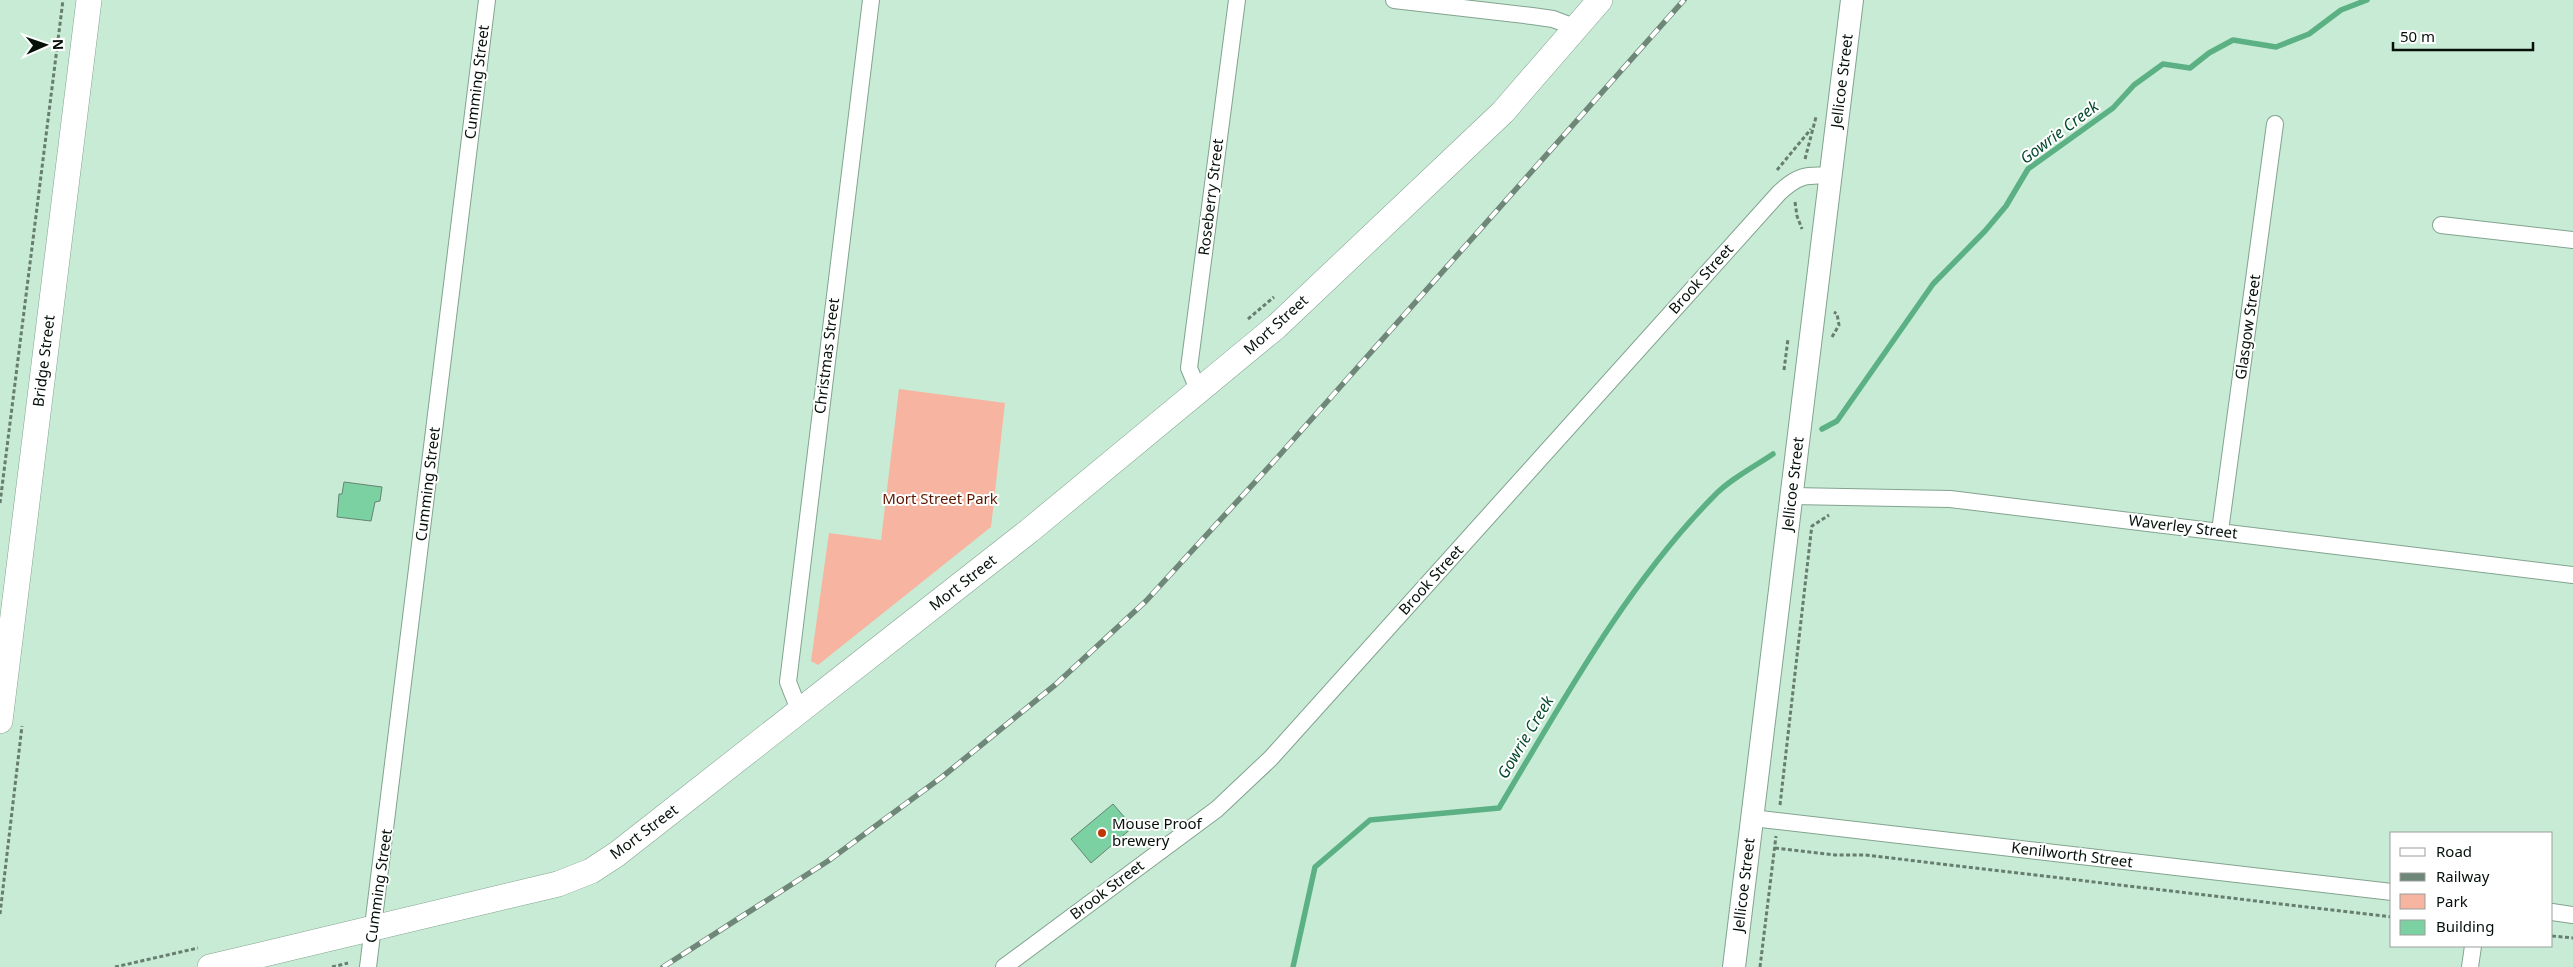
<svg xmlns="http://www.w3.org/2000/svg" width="2573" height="967" viewBox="0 0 2573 967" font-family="'Noto Sans',sans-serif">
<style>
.green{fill:#f7b4a1}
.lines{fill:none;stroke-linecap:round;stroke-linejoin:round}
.stream{stroke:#5cb184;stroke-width:5.5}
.building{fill:#7cd1a2;stroke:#648471}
.street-casing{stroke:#82a38f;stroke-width:18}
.secondary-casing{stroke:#82a38f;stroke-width:24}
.primary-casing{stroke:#82a38f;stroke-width:26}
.path{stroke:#677e6f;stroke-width:3;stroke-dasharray:4 2.5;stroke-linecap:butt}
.street{stroke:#fff;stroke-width:16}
.secondary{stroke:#fff;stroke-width:22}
.primary{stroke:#fff;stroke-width:25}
.rail-casing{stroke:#6f8778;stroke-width:5.5}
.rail{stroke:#fff;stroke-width:4;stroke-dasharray:11;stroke-linecap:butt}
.poi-dot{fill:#be3600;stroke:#fff;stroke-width:2}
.labels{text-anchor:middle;stroke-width:4;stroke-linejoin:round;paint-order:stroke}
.street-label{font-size:15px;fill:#051009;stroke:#fff}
.park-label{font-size:15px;fill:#601700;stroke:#fff}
.poi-label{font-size:15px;fill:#051009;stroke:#fff;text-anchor:start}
.water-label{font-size:16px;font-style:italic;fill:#054b2e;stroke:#fff}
</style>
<rect width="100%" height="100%" fill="#c8ebd5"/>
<!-- green -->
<path class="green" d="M899,389L1005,403L991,527L818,665L811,661L829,533L881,540Z"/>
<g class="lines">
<!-- stream -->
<path class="stream" d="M1822,429L1837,421L1933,284L1985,231L2006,206L2028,169L2113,108L2134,85L2163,64L2190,68L2209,53L2233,40L2276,47L2309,34L2341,10L2367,0
M1293,967L1315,867L1370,820L1499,808C1563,701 1626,585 1714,496C1730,479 1754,467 1773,454"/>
</g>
<!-- building -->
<path class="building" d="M344,482L382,487L380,501L375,502L371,521L337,517L339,494H342Z
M1113,804L1133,827L1091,863L1071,839Z"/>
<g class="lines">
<defs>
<path id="street" d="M1394,0L1532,16L1553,19L1574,27
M2441,225L2573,240
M1199,392L1189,368L1237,0
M1792,496L1950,499L2573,575
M2220,531L2275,124
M799,710L788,682L871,0
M1752,818L2392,892
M2552,912L2573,915
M368,967L487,0
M1004,967L1217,809L1271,758L1779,193C1797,176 1806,174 1830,176
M2470,967L2473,946"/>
<path id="secondary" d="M1734,967L1852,0"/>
<path id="primary" d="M0,721L89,0
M210,967L558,884L591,871L617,854L1029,531L1277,326L1503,112L1600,0"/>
</defs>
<!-- street casing -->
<use href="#street" class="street-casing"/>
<!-- secondary casing -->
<use href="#secondary" class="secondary-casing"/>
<!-- primary casing -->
<use href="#primary" class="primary-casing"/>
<!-- path -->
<path class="path" d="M1805,159L1816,117
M1777,170L1811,129
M1795,202L1797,216L1802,229
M1248,319L1274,297
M1832,337L1839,325L1837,314L1834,312
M1784,370L1788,339
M0,503L63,0
M1780,805L1811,533L1812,526L1829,515
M1775,848L1835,855H1865L2392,917
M0,914L22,726
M2552,936L2573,938
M115,967L198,948
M332,967L348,963
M1760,967L1776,836"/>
<!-- street -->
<use href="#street" class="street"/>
<!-- secondary -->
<use href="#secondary" class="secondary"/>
<!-- primary -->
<use href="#primary" class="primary"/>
<defs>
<path id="rail" d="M663,967L828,861L942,777L1055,685L1146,601L1277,458L1684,0"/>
</defs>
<!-- rail casing -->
<use href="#rail" class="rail-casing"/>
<!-- rail -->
<use href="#rail" class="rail"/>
</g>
<!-- markers -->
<circle class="poi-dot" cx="1102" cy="833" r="5"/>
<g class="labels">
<!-- street labels -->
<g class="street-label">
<text transform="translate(1842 81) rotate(-83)" y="5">Jellicoe Street</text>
<text transform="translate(477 82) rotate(-83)" y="5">Cumming Street</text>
<text transform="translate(1211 197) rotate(-83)" y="5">Roseberry Street</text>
<text transform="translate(1701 279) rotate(-48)" y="5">Brook Street</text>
<text transform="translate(1276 325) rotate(-42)" y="5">Mort Street</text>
<text transform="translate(2248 327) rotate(-82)" y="5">Glasgow Street</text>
<text transform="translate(827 356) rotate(-83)" y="5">Christmas Street</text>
<text transform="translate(44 361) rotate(-83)" y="5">Bridge Street</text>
<text transform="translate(428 484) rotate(-83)" y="5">Cumming Street</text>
<text transform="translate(1793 484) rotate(-83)" y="5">Jellicoe Street</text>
<text transform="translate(2183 527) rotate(7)" y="5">Waverley Street</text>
<text transform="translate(1431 580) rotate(-48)" y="5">Brook Street</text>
<text transform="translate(963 583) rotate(-38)" y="5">Mort Street</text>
<text transform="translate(644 832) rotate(-37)" y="5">Mort Street</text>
<text transform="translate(2072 855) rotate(7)" y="5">Kenilworth Street</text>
<text transform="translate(1744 885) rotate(-83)" y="5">Jellicoe Street</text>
<text transform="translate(379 886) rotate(-82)" y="5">Cumming Street</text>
<text transform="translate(1107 890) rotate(-37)" y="5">Brook Street</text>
</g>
<!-- park labels -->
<g class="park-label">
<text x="940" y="504">Mort Street Park</text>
</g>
<!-- poi labels -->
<g class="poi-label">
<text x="1112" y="829">Mouse Proof<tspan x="1112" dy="17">brewery</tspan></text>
</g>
<!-- water labels -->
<g class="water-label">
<text transform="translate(2059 132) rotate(-37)" y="6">Gowrie Creek</text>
<text transform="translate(1525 737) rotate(-59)" y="6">Gowrie Creek</text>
</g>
</g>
<!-- legend -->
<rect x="2390" y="832" width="162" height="115" fill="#ffffff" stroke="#9b9f9d"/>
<rect x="2400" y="848" width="25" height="8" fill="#ffffff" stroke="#9b9f9d"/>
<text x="2436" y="857" font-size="15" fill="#051009">Road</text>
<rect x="2400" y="873" width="25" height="8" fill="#6f8778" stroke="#9b9f9d"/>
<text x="2436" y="882" font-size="15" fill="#051009">Railway</text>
<rect x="2400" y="894" width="25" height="15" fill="#f7b4a1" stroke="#9b9f9d"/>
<text x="2436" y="907" font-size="15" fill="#051009">Park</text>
<rect x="2400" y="920" width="25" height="15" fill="#7cd1a2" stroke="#9b9f9d"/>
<text x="2436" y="932" font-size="15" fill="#051009">Building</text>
<!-- north arrow -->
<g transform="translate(45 45) rotate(88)" stroke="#ffffff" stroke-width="4" paint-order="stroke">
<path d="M0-4L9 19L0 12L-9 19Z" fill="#051009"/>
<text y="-8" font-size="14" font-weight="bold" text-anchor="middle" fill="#051009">N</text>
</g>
<!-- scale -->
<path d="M2393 42v8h140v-8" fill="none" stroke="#051009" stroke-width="2.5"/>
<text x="2400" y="42" font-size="15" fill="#051009" stroke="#ffffff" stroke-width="4" paint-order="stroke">50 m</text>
</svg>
